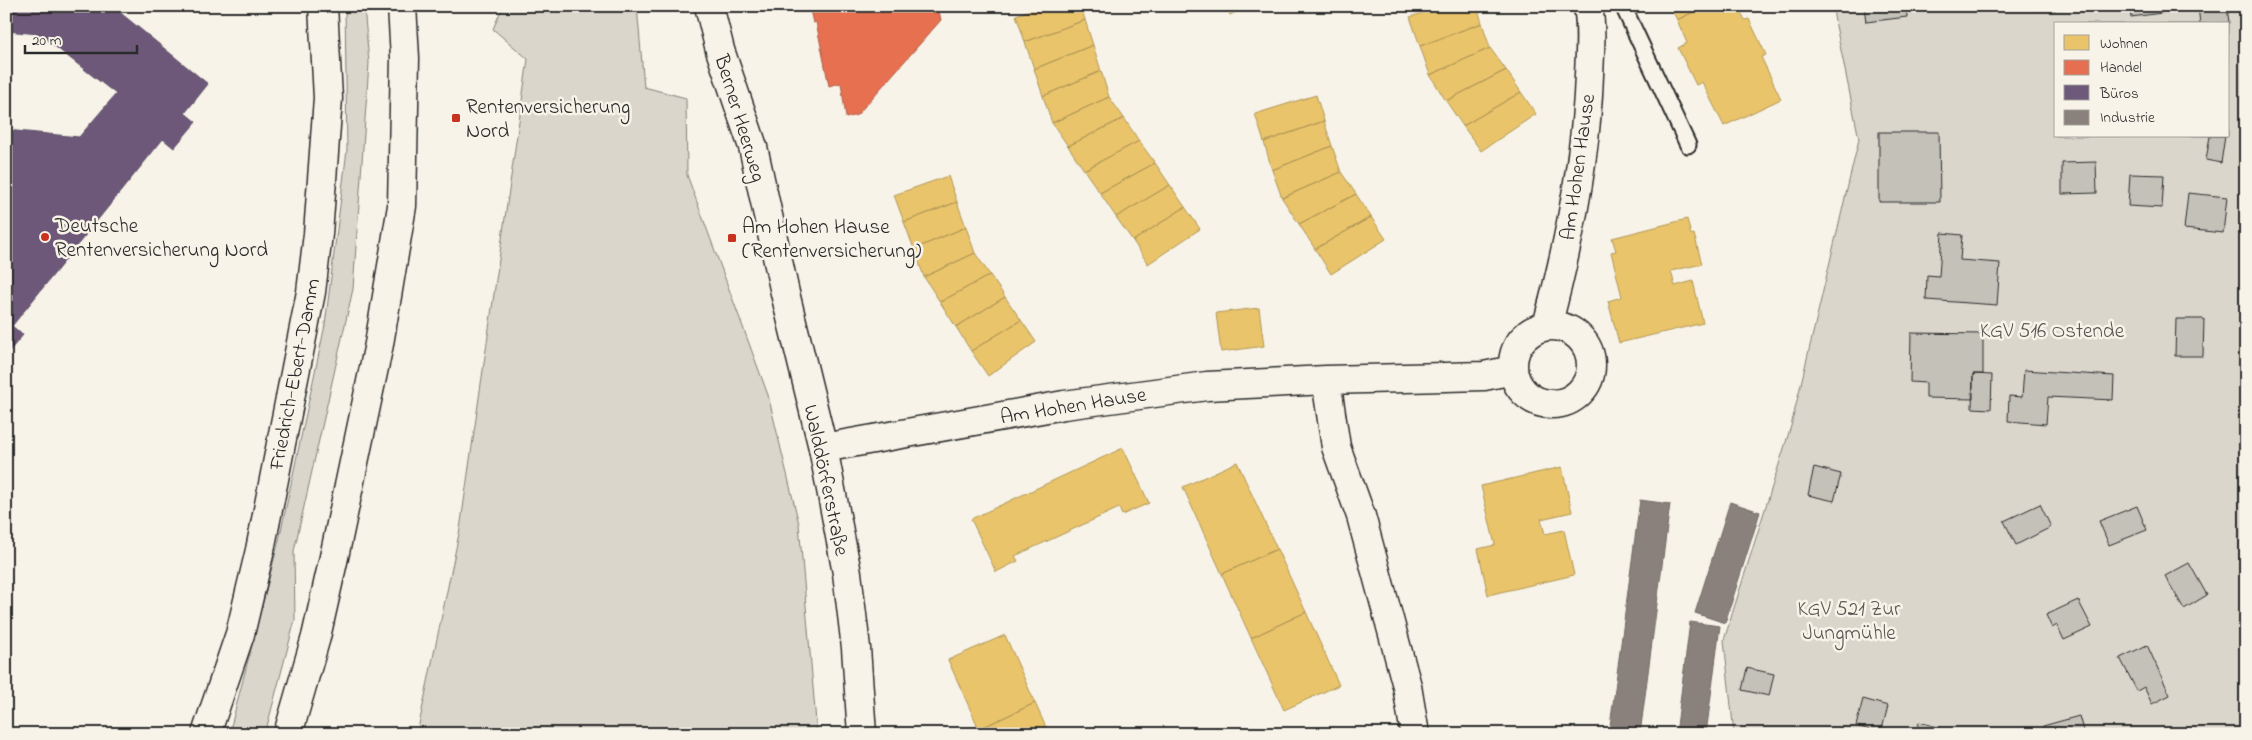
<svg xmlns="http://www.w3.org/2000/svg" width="2252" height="740" viewBox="0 0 2252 740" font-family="'Indie Flower',sans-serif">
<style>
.green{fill:#dad6cc;stroke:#82807c;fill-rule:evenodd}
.homes{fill:#e9c46a;stroke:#b09657}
.shops{fill:#e76f51;stroke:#af5b46}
.offices{fill:#6d597a;stroke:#594b62}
.industry{fill:#8a817c;stroke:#6e6764}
.building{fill:#c4c1b9;stroke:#2b2b2b}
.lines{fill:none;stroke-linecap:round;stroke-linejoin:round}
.lane-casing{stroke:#2b2b2b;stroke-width:19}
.street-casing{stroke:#2b2b2b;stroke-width:31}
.secondary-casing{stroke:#2b2b2b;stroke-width:31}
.lane{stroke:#f7f3e8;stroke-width:15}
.street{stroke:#f7f3e8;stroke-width:28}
.secondary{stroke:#f7f3e8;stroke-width:28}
.poi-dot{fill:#c8321e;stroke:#f7f3e8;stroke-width:2}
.labels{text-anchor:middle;stroke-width:5;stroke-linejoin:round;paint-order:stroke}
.poi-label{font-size:21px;fill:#2b2b2b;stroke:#f7f3e8;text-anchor:start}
.street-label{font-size:21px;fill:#2b2b2b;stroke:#f7f3e8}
.park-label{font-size:21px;fill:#575653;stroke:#f7f3e8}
</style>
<rect width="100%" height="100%" fill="#f7f3e8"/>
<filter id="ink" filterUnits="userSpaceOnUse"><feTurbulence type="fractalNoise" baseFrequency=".02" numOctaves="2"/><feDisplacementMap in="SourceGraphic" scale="10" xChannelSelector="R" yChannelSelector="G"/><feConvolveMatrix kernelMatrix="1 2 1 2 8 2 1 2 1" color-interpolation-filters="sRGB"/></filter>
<g filter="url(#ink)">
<!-- green -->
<path class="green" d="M345,6H364L369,63L353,289L294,551L295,620L265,734H229L279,540L325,325L347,150Z
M503,6H637L644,87L686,98L687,175L768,395L799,524L817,734H417L460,529L528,59L493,29Z
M1832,6H2246V734H1734L1724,640L1791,426L1859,139ZM2056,24H2228V136H2056Z"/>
<!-- homes -->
<path class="homes" d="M1042,6H1081L1085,20L1025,42L1016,15Z
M1226,6H1248L1230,15Z
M1444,6H1477L1482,23L1420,46L1410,17Z
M1670,6H1706L1677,20Z
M1706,6H1738L1745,20L1749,19L1766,55L1761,57L1781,99L1724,126L1702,82L1696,85L1678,48L1687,43L1677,20Z
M1085,20L1093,45L1034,69L1025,42Z
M1482,23L1490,48L1430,75L1420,46Z
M1093,45L1101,71L1043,96L1034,69Z
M1490,48L1506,70L1446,101L1430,75Z
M1506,70L1521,92L1463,126L1446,101Z
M1101,71L1109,97L1052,123L1043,96Z
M1521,92L1536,114L1481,151L1463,126Z
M1316,95L1324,121L1264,142L1255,114Z
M1109,97L1124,118L1068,146L1052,123Z
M1124,118L1139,141L1084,170L1068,146Z
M1324,121L1332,146L1272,170L1264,142Z
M1139,141L1155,163L1100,193L1084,170Z
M1332,146L1341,172L1282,198L1272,170Z
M1155,163L1170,185L1116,217L1100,193Z
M1341,172L1356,194L1299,224L1282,198Z
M948,176L957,202L904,222L894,195Z
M1170,185L1185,207L1133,241L1116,217Z
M1356,194L1371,217L1315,249L1299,224Z
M957,202L966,227L914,249L904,222Z
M1185,207L1200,229L1148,264L1133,241Z
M1371,217L1386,239L1331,274L1315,249Z
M1687,219L1691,235L1694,234L1702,264L1671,271L1675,286L1693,281L1703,323L1619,343L1608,301L1622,297L1611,252L1616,251L1612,238Z
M966,227L975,253L924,277L914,249Z
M975,253L990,275L940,302L924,277Z
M990,275L1005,297L956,327L940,302Z
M1005,297L1021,320L971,351L956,327Z
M1259,308L1264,346L1221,352L1216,313Z
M1021,320L1036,342L988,376L971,351Z
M1123,448L1149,503L1122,515L1119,508L1015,556L1018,561L996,572L971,519Z
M1237,462L1277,549L1222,574L1183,487Z
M1562,467L1572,512L1541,519L1545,534L1564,530L1574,575L1488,595L1478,549L1495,545L1481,486Z
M1277,549L1306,612L1251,638L1222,574Z
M1306,612L1339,685L1284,710L1251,638Z
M1005,635L1035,703L979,729L948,660Z
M1035,703L1049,734H981L979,729Z"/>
<!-- shops -->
<path class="shops" d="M809,6H938L941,20L857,115L846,118L841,83L829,86L816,22L813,23Z"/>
<!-- offices -->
<path class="offices" d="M6,6H112L208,84L185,113L196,122L174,148L163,139L12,326L23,335L6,355V130L79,137L116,94L39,34L6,31Z"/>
<!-- industry -->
<path class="industry" d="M1640,500L1670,504L1640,734H1609Z
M1730,502L1760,512L1725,623L1695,613Z
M1690,622L1720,626L1706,734H1676Z"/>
<!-- building -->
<path class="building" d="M1864,6H1906L1907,17L1866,22Z
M2032,6H2056V10H2032Z
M2129,6H2162V13L2131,17Z
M2198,6H2227L2229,23L2200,24Z
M1879,132H1939L1940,202H1879Z
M2210,136H2225L2221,163L2206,160Z
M2096,162L2097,193L2062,194V163Z
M2130,174L2164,175L2162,208L2128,206Z
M2188,193L2227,197L2223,233L2184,229Z
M1942,233L1962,235L1960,260L2000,263L1997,305L1926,300L1927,275L1939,276Z
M2176,319H2204L2203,356H2175Z
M1911,333L1983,334V374H1973V399L1926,398V383L1910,382Z
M2024,370L2114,376L2113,400L2048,397L2046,424L2008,421L2009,396L2022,397Z
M1973,374L1992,375L1991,409L1972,408Z
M1814,467L1841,474L1834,501L1808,495Z
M2040,504L2051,527L2016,545L2004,521Z
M2137,506L2147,530L2109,545L2099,521Z
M2189,563L2207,595L2184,609L2165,576Z
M2078,600L2092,627L2064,640L2057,625L2052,628L2046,615Z
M2147,645L2170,695L2152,704L2144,687L2137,691L2120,658Z
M1747,668L1774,674L1769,696L1742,690Z
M1863,699L1888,706L1881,733L1856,726Z
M2079,716L2084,734H2046L2043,726Z
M1919,722L1941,728L1939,734H1916Z"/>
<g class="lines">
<defs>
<path id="lane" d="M1623,6L1688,145"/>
<path id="street" d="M1547,326C1569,244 1586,160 1589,75C1590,52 1592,29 1588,6
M1513 365a39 39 0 1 1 78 0a39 39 0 1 1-78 0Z
M1326,380L1336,447L1361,516L1407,686L1415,734
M823,448L1064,405L1207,386L1326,380L1484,376L1513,370"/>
<path id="secondary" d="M709,6L720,50L753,147L785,293L823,448L847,573L856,648L862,734
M206,734L240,634L260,550L311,292L318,234L328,98L323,6
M288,734L316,637L334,557L379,344L402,206L405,58L402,6"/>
</defs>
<!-- lane casing -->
<use href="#lane" class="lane-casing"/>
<!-- street casing -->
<use href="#street" class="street-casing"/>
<!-- secondary casing -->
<use href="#secondary" class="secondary-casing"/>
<!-- lane -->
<use href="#lane" class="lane"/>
<!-- street -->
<use href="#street" class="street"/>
<!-- secondary -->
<use href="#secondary" class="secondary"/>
</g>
</g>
<!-- markers -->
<g class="poi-dot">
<rect x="451" y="113" width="10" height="10" rx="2.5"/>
<circle cx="45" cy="237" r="5"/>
<rect x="727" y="233" width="10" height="10" rx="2.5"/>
</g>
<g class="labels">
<!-- poi labels -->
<g class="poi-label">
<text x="466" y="113">Rentenversicherung<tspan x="466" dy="24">Nord</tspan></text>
<text x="55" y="232">Deutsche<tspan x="55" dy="24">Rentenversicherung Nord</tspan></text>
<text x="742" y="233">Am Hohen Hause<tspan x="742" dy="24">(Rentenversicherung)</tspan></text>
</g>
<!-- street labels -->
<g class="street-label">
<text transform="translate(741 118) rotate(73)" y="7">Berner Heerweg</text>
<text transform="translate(1577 167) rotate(-82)" y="7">Am Hohen Hause</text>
<text transform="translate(294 374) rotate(-79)" y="7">Friedrich-Ebert-Damm</text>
<text transform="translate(1073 405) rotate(-9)" y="7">Am Hohen Hause</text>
<text transform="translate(827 480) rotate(78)" y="7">Walddörferstraße</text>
</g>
<!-- park labels -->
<g class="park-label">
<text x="2052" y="337">KGV 516 Ostende</text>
<text x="1849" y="615">KGV 521 Zur<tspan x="1849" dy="24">Jungmühle</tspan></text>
</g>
</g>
<!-- margin -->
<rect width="2252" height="740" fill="none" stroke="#f7f3e8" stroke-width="25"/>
<rect x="12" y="12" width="2227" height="715" fill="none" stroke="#2b2b2b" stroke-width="2" filter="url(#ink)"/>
<!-- legend -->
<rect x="2054" y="22" width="175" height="115" fill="#f7f3e8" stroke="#a5a39c"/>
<rect x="2064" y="35" width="25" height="15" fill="#e9c46a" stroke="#a5a39c"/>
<text x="2100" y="48" font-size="15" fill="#2b2b2b">Wohnen</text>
<rect x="2064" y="60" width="25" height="15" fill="#e76f51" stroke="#a5a39c"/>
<text x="2100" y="72" font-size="15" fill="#2b2b2b">Handel</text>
<rect x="2064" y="85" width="25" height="15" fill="#6d597a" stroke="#a5a39c"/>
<text x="2100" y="98" font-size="15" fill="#2b2b2b">Büros</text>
<rect x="2064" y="110" width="25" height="15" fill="#8a817c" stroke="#a5a39c"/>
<text x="2100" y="122" font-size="15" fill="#2b2b2b">Industrie</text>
<!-- scale -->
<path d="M25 45v8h112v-8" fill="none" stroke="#2b2b2b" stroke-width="2.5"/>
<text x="32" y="45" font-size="15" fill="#2b2b2b" stroke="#f7f3e8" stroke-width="4" paint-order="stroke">20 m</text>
</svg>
